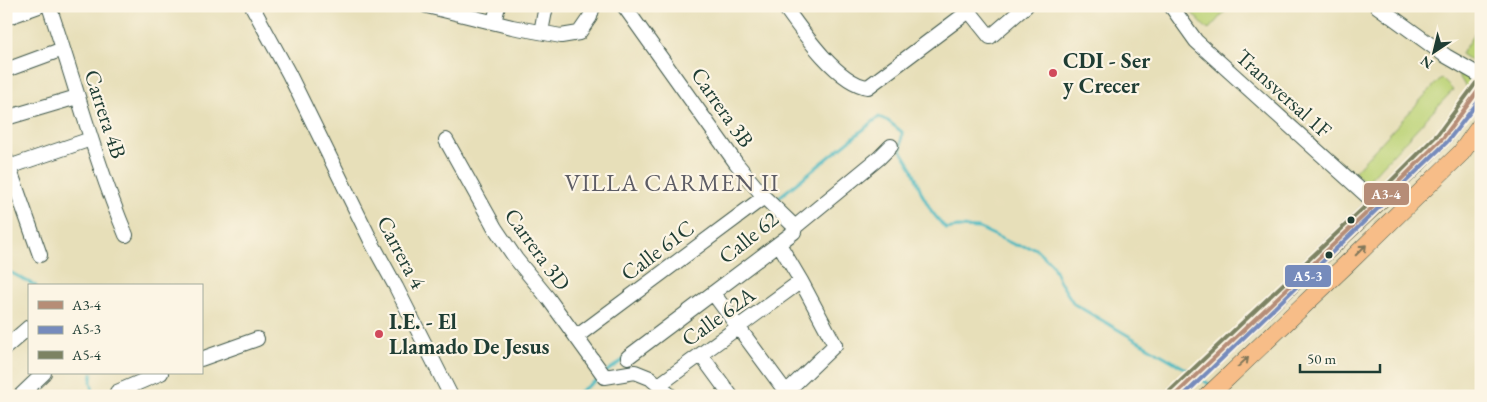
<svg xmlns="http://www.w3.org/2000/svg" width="1487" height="402" viewBox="0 0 1487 402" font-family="'EB Garamond',serif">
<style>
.green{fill:#bcd377;stroke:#6e8856}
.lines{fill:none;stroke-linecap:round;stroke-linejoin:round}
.stream{stroke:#47b7bf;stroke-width:3}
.minor-casing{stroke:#3d5548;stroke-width:16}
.major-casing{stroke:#3d5548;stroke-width:19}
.minor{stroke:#fff;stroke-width:14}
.major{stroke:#f7bd88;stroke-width:18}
.bus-1-casing{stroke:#fcf5e5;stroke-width:8}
.bus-2-casing{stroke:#fcf5e5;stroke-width:8}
.bus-3-casing{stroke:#fcf5e5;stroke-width:8}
.bus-1{stroke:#b68d77;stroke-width:4}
.bus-2{stroke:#768bbc;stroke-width:4}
.bus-3{stroke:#7d8363;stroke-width:4}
.oneway{stroke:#80775a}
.poi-dot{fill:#d1495b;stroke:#fcf5e5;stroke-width:2}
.bus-dot{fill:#1f3d34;stroke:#fcf5e5;stroke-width:2}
.labels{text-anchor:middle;stroke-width:4.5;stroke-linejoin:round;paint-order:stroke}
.poi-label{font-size:22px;font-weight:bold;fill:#1f3d34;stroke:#fcf5e5;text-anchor:start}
.street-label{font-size:22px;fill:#1f3d34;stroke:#fcf5e5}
.neighbourhood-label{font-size:24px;letter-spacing:1px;fill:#5d5d65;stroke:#fcf5e5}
.line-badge{stroke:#fcf5e5;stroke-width:2}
.badge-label{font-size:14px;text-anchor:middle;font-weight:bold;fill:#fff}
</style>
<rect width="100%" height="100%" fill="#fcf5e5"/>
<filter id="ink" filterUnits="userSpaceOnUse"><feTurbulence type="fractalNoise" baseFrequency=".02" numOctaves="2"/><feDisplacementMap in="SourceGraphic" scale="10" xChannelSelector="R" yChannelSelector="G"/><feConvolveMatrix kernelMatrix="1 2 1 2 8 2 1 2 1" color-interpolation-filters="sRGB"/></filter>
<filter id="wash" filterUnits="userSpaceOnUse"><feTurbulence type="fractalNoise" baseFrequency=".0096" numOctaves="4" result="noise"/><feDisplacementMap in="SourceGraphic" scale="20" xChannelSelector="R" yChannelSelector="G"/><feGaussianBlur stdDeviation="1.12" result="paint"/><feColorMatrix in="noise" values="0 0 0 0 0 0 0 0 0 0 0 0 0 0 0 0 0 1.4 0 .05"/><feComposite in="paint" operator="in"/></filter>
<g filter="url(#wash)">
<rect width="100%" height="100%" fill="#e7dfb9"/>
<!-- green -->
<path class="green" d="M1189,6H1230L1208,30L1188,9Z
M1481,23V52L1474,63L1461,54Z
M1450,61L1480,82L1470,94Z
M1441,78L1453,90L1366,183L1354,172Z"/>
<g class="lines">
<!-- stream -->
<path class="stream" d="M773,202L879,117L888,121L902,132L901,150L912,168L922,194L932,212L946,229L958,227L979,228L1015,245L1035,248L1052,264L1060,282L1074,304L1191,372
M6,270L36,286
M606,372L626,358
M92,373L91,382L94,396
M1200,378L1212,386
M573,396L600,378"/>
</g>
</g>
<g filter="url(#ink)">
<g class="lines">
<defs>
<path id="minor" d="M49,6C75,82 95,161 126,235
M252,6L289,74L373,245L396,287L451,396
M427,6L512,27L561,36L579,33L590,17L593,6
M624,6L736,163L764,197L795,227
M784,6C801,30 838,84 868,87L969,11
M965,6L990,37L1026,6
M1171,6L1196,41L1376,204
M1377,6L1446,56L1481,76
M6,18L39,6
M494,22L498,6
M541,32L546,6
M6,70L63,49
M6,118L77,97
M446,140L495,228L516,259L548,298L605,377L635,372L650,378L671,396
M6,159L40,255
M6,168L91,139
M779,244L801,281L835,345L782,396
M713,293L786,392
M576,337L764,197
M6,347L29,327
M701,355L731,396
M628,357L794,232L795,227L879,158L891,146
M201,359L257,339
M659,385L801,281
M117,392L161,373
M20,396L44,373"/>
<path id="major" d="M1174,396L1376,204L1443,138L1481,87
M1208,396L1349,262L1461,153L1481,125"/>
</defs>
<!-- minor casing -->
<use href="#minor" class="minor-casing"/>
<!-- major casing -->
<use href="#major" class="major-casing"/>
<!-- minor -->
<use href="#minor" class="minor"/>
<!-- major -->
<use href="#major" class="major"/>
<defs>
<path id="bus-1" d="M1174,396L1376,204L1443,138L1481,87"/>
<path id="bus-2" d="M1183,396L1447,142L1481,98"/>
<path id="bus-3" d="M1170,391L1372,200L1438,134L1476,83"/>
</defs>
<!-- bus-1 casing -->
<use href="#bus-1" class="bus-1-casing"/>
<!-- bus-2 casing -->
<use href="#bus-2" class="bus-2-casing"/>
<!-- bus-3 casing -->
<use href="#bus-3" class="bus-3-casing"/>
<!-- bus-1 -->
<use href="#bus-1" class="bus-1"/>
<!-- bus-2 -->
<use href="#bus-2" class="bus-2"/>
<!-- bus-3 -->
<use href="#bus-3" class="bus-3"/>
</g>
<!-- one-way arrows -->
<defs><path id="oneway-shaft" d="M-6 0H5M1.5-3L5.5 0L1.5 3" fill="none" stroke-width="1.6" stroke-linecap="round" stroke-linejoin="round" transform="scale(1.25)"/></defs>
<g class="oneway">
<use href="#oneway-shaft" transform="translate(1361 250) rotate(-45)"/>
<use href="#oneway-shaft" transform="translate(1243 362) rotate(-43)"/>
</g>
</g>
<!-- markers -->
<g class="poi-dot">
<circle cx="1053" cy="73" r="5"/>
<circle cx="379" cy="334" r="5"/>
</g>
<g class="bus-dot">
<circle cx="1351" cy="220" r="4.5"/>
<circle cx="1329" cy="255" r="4.5"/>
</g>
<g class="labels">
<!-- poi labels -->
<g class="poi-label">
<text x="1063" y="68">CDI - Ser<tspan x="1063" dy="25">y Crecer</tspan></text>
<text x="389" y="329">I.E. - El<tspan x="389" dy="25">Llamado De Jesus</tspan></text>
</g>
<!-- street labels -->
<g class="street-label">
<text transform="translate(1284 93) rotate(42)" y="8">Transversal 1F</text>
<text transform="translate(723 107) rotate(55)" y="8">Carrera 3B</text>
<text transform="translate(106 114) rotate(72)" y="8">Carrera 4B</text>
<text transform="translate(748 237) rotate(-39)" y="8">Calle 62</text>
<text transform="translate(538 249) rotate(54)" y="8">Carrera 3D</text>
<text transform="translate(657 250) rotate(-37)" y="8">Calle 61C</text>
<text transform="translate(402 252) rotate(62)" y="8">Carrera 4</text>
<text transform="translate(718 316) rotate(-36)" y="8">Calle 62A</text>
</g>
<!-- neighbourhood labels -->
<g class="neighbourhood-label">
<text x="672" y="191">VILLA CARMEN II</text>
</g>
</g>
<g class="line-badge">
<rect x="1363" y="182" width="47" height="24" rx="5" fill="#b68d77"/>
<rect x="1284" y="264" width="48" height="24" rx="5" fill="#768bbc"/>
</g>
<g class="badge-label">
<text x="1386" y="199">A3-4</text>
<text x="1308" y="281">A5-3</text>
</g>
<!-- margin -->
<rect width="1487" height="402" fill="none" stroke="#fcf5e5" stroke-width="25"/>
<!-- legend -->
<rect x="28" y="284" width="175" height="90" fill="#fcf5e5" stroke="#a4ab9e"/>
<rect x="38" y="301" width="25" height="8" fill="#b68d77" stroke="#a4ab9e"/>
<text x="72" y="310" font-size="15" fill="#1f3d34">A3-4</text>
<rect x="38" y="326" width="25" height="8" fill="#768bbc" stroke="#a4ab9e"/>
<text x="72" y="334" font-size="15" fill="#1f3d34">A5-3</text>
<rect x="38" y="351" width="25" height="8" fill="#7d8363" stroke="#a4ab9e"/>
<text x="72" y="360" font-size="15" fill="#1f3d34">A5-4</text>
<!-- north arrow -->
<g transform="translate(1434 52) rotate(215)" stroke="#fcf5e5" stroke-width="4" paint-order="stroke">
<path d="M0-4L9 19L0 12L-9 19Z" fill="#1f3d34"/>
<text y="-8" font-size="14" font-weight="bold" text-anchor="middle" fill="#1f3d34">N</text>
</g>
<!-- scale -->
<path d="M1300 364v8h80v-8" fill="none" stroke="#1f3d34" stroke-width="2.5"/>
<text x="1307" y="364" font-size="15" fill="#1f3d34" stroke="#fcf5e5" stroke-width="4" paint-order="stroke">50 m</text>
</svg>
